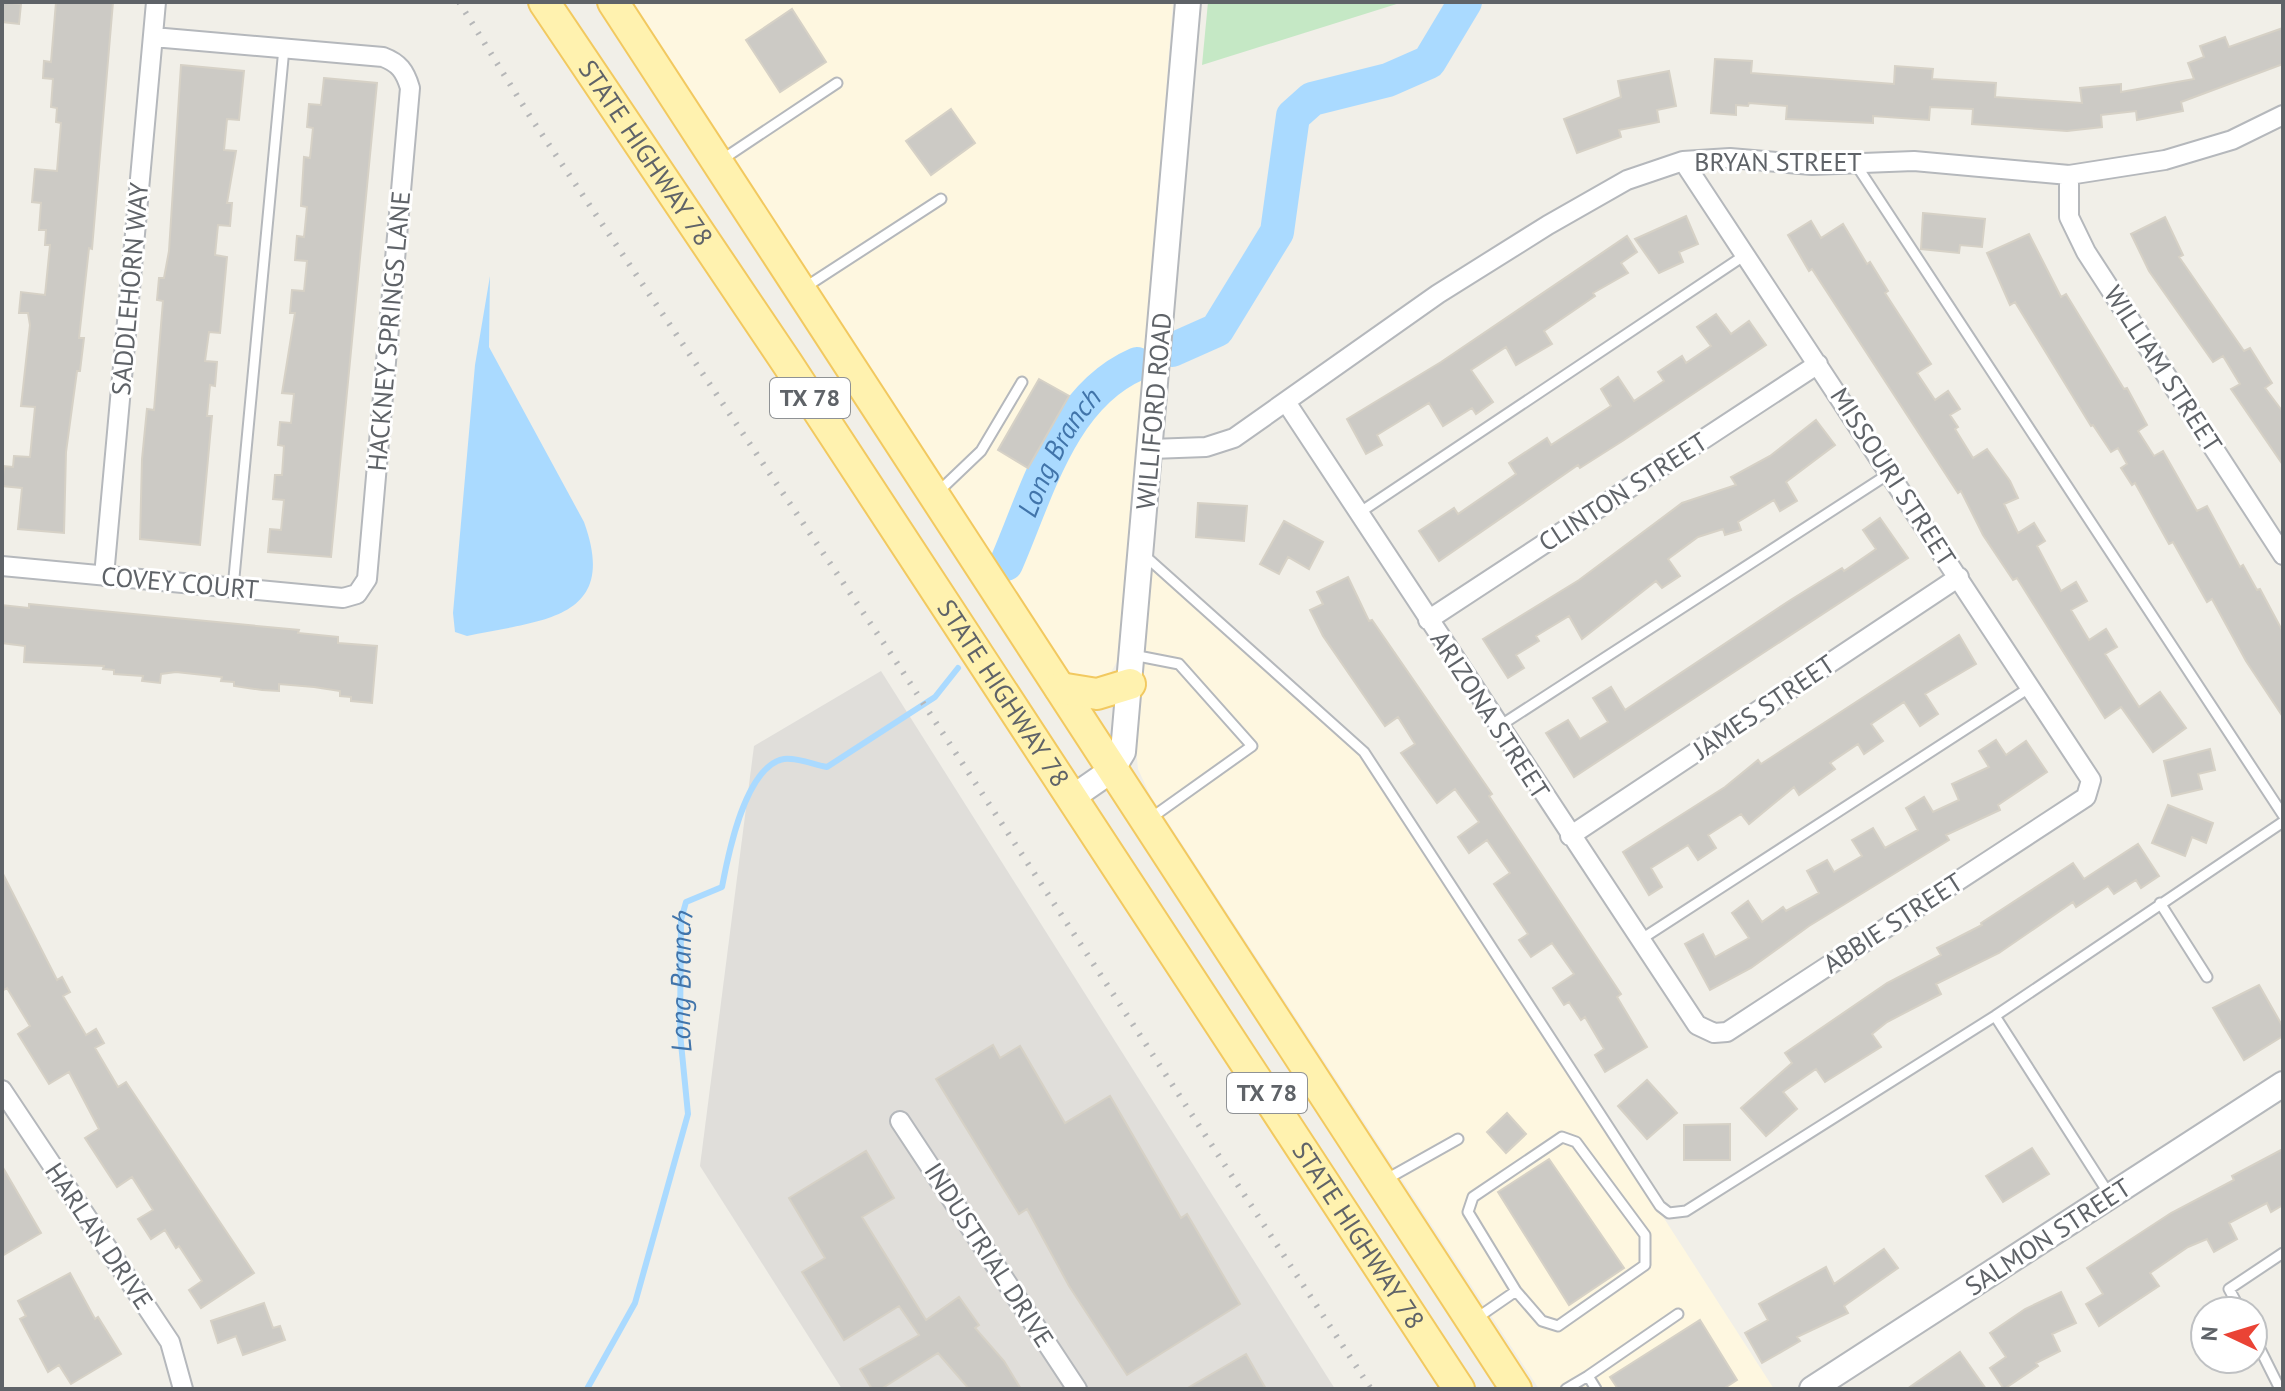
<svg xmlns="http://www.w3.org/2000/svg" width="2285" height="1391" viewBox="0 0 2285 1391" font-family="'PT Sans',sans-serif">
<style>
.commercial{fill:#fef7e0}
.industrial{fill:#e0deda}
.green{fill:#c5e8c5}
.water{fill:#aadaff}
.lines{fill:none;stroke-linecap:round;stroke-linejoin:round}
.stream{stroke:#aadaff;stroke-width:6}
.river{stroke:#aadaff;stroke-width:34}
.building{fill:#cccac5;stroke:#d6d1c6;stroke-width:2}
.service-casing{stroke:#b5b8bc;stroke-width:13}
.minor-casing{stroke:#b5b8bc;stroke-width:22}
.tertiary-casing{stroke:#b5b8bc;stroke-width:28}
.primary-casing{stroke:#f2c960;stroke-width:34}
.service{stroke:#fff;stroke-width:9}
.minor{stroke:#fff;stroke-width:18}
.tertiary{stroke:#fff;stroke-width:24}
.primary{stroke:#fff2af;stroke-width:30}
.rail{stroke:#b6b7b8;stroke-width:6;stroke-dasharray:2 10;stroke-linecap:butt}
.labels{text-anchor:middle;stroke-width:6;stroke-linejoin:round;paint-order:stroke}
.shield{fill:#fff;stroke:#8f9295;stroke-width:2}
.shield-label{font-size:24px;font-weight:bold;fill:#5f6368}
.street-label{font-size:26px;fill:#5f6368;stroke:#fff}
.water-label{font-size:28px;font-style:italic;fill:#4174aa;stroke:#fff}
</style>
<rect width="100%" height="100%" fill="#f1efe8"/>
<!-- commercial -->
<path class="commercial" d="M629,2H1173L1123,651L1106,681L1073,679Z
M1151,561L1372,765L1774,1389H1539L1150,795L1138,769L1135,738Z"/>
<!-- industrial -->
<path class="industrial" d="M881,671L1335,1389H842L700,1166L754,746Z"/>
<!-- green -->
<path class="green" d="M1208,2H1403L1202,65Z"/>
<!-- water -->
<path class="water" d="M490,276L489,347L584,522C620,621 540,620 467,636L455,632L453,613L475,365Z"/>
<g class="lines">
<!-- stream -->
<path class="stream" id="s1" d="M587,1389L635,1303L688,1114L680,1033L681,920L686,902L722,887C728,855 745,766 784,759C796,757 815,765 827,767L935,697L958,668"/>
<!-- river -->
<g class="river">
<path d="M1172,350L1217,330L1277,232L1293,116L1312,99L1388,80L1429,62L1465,2"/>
<path id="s2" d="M1006,564C1037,493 1061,397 1137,364"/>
</g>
</g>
<!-- building -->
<path class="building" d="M2,2L21,4L19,24L2,22Z
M56,2H113L92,249L89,248L79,338H84L80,371H77L66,452L64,533L18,529L22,488L2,486L4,466L13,467L14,456L30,457L35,407L21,406L30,325L28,313H19L21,292L45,295L50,245H45L46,230H39L41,203L32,202L35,169L57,171L61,123L56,122L57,108L51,107L53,79L43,78L44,61L51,62Z
M792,9L826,62L780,92L746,40Z
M2283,28V64L2181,102L2183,111L2137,120L2136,111L2101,115L2102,127L2067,131L1972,124L1973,109L1930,107L1929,120L1873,116V123L1786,119L1787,106L1749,103L1748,106L1736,105V115L1711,113L1715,59L1752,61L1751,73L1894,84L1895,66L1933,69L1932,79L1996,83L1995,97L2082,103L2080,88L2121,84V92L2194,79L2188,63L2204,57L2200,46L2225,37L2229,47Z
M181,65L244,71L239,120L227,119L224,150L236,151L227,203H232L230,226L218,225L215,255L227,257L220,333L209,332L205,361L217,362L215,386L210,385L207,416H212L200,545L140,539L142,459L147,409L154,410L163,301L157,300L159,278H164L169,251Z
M1669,71L1676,106L1657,110L1659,122L1619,130L1621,137L1577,153L1564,119L1621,97L1618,81Z
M324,78L377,83L331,557L268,552L270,529L281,530L284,500L273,499L275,475H282L284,446L278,445L280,422L291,423L294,394L282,393L295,313H290L292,290L304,291L307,261L295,260L297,236L304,237L307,207L301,206L304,157L310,158L313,128L307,127L309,104L321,105Z
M951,109L975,143L931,175L906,141Z
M1923,213L1985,219L1982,247L1960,245L1959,253L1921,249Z
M1686,216L1698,244L1679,252L1683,262L1659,273L1635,239Z
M2165,217L2183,255L2179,257L2244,351L2250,348L2272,383L2265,388L2283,412V465L2231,389L2240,384L2223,356L2213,362L2149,271L2131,234Z
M1811,221L1821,238L1843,224L1867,264L1870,262L1888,291L1885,293L1931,364L1917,373L1935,400L1948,391L1960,409L1950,415L1958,427L1955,429L1973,458L1987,449L2010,481L2018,498L2004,504L2018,533L2034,523L2045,541L2037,546L2061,591L2076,582L2087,601L2071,610L2089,640L2106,629L2117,647L2105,654L2139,707L2160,692L2186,728L2153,752L2121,707L2105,718L2017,578L2013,580L1983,535L1961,491L1958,493L1812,269L1809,271L1788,235Z
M2029,234L2061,297L2066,294L2124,389L2127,388L2147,425L2138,431L2154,456L2163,451L2197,511L2207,506L2240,567L2243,565L2257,590L2260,589L2283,632V717L2246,661L2212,599L2207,602L2173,542L2169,544L2135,483L2132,485L2121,468L2127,464L2118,448L2111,452L2093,425L2091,426L2015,302L2010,305L1987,253Z
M1627,236L1637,252L1621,263L1628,273L1593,293L1595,296L1544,331L1552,344L1516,365L1506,347L1471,370L1493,402L1476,414L1472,408L1443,426L1429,403L1377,435L1382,445L1366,454L1347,419L1441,362Z
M1716,314L1731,334L1749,321L1766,345L1624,440L1580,468L1578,465L1439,561L1419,531L1454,508L1458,514L1516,474L1509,463L1547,438L1551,445L1611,406L1601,389L1618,377L1634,401L1664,381L1658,372L1682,356L1686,363L1711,346L1697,327Z
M1039,379L1069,396L1028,468L998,450Z
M1816,420L1835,445L1786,482L1797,501L1780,511L1774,500L1738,522L1741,530L1725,535L1723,529L1698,537L1668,559L1680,576L1662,588L1656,581L1582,639L1569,616L1536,636L1539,641L1516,655L1524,668L1508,678L1483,639L1579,580L1682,503L1736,485L1731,477L1770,456Z
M1198,503L1247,506L1244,541L1196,537Z
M1880,518L1908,558L1574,777L1546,733L1568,720L1580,739L1608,722L1593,698L1611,687L1625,710L1792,599L1842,568L1844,571L1876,549L1863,530Z
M1284,521L1323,542L1309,569L1288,557L1279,574L1260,564Z
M1348,577L1369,621L1372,620L1492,794L1489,796L1621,994L1617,997L1647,1047L1605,1072L1595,1055L1604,1049L1585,1017L1581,1020L1569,1002L1564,1005L1553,988L1574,974L1552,943L1531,957L1519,940L1528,934L1494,884L1510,873L1487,840L1469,853L1458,837L1479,822L1455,789L1437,803L1401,753L1415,744L1398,717L1385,726L1323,636L1310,610L1323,604L1317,592Z
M29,604L299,630L298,633L338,637V643L377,646L372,703L351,701V697L340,696V691L314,687L279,684V691L262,690L234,686V682L221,681L222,677L176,672L161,674L160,683L142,681L143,676L114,674V670L103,669L104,666L24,662L25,646L2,643V605L29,608Z
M1959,635L1976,664L1925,694L1938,714L1920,726L1904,702L1871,724L1883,741L1864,754L1858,744L1830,763L1835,769L1799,795L1794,787L1749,824L1741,814L1708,835L1716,848L1698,860L1688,845L1651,868L1662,887L1649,895L1623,852L1725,787L1758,760L1761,764Z
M1996,740L2006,755L2026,741L2047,772L1998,805L2000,810L1946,835L1949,840L1809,926L1751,968L1710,990L1685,944L1703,934L1715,957L1749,938L1732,913L1748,901L1762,922L1783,907L1786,911L1819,893L1807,871L1827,860L1834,872L1862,856L1852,840L1873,828L1885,848L1918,830L1906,808L1924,797L1933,812L1959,800L1952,784L1989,767L1979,751Z
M2210,749L2215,770L2198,774L2202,789L2172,796L2164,761Z
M2168,805L2213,823L2206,843L2192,837L2185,856L2152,843Z
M2138,844L2159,876L2141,888L2136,880L2114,894L2108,886L2076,907L2073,902L1999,953L1936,984L1941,994L1887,1022L1872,1034L1881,1047L1825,1082L1816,1069L1783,1092L1797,1109L1766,1136L1741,1108L1792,1063L1785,1053L1887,983L1941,955L1937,948L1982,925L1981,923L2073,863L2084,879Z
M2,872L57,980L62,977L70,992L63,996L86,1035L96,1029L104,1043L95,1048L118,1087L126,1082L254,1273L201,1308L189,1290L202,1281L179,1246L176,1248L165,1230L151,1239L138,1219L153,1210L132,1177L117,1187L85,1138L99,1129L69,1072L49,1084L18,1034L30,1026L7,988L2,991Z
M2259,985L2283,1027V1036L2244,1060L2213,1008Z
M993,1045L1000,1058L1020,1046L1065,1123L1110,1096L1181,1218L1187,1214L1240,1304L1127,1375L1069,1286L1027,1209L1019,1214L936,1079Z
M1647,1080L1677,1113L1647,1139L1618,1106Z
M1507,1113L1526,1134L1506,1153L1487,1132Z
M1730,1124V1160H1684V1125Z
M2032,1148L2049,1174L2003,1202L1986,1176Z
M2283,1149V1205L2271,1212L2267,1203L2229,1223L2237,1239L2214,1252L2207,1239L2188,1247L2150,1273L2159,1286L2099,1326L2086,1304L2103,1294L2087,1268L2171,1213L2234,1180L2232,1176Z
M866,1151L894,1198L862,1217L926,1320L959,1297L979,1325L975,1328L1004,1361L1021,1389H969L938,1353L881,1389H872L860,1369L919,1335L899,1306L844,1340L802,1272L825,1258L789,1198Z
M1549,1159L1624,1268L1569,1305L1498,1192Z
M2,1166L41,1233L2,1256Z
M1884,1249L1898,1268L1844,1306L1848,1313L1797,1337L1800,1341L1762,1363L1745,1333L1768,1320L1759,1304L1826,1267L1834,1284Z
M70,1273L95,1319L98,1317L121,1354L71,1384L59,1365L48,1372L20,1319L26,1316L18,1301Z
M2061,1292L2076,1323L2052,1334L2060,1351L2036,1363L2038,1366L2004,1389L1990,1368L2006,1357L1990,1333L2025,1309Z
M264,1303L273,1328L280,1326L285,1340L243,1355L236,1336L218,1343L211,1321Z
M1700,1320L1737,1380L1723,1389H1618L1610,1377Z
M1960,1352L1986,1389H1907Z
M1246,1354L1266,1389H1186Z"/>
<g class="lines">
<defs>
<path id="service" d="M720,161L837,83
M1855,163L2283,815
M804,288L941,199
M937,493L981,451L1022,382
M1359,513L1745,255
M1143,554L1364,752L1660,1206L1669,1213L1686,1211L1995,1016L2283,822
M233,588L284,48
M1133,655L1179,664L1252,746L1151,818
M1498,727L1890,473
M2160,903L2207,977
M1640,940L2029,688
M1995,1016L2109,1194
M1385,1180L1458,1139
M2241,1311L2229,1289L2283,1253
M1474,1320L1516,1291L1468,1212L1473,1197L1562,1137L1576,1142L1645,1235V1265L1558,1326L1542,1321L1516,1291
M2253,1335L2280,1389
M1588,1376L1678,1314
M1566,1389L1588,1376L1596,1389"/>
<path id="minor" d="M2069,175V217L2086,252L2283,555
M1286,402L1697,1025L1714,1033L1727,1032L2086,797L2091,780L1683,161
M1151,449L1206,447L1234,438L1438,294L1548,225L1627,180L1683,161L1730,158L1812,165L1914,161L2069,175L2165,160L2232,140L2283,115
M2,566L343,598L357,594L367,579L410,88C405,71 399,63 383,57L153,37
M104,576L156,2
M1428,620L1818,364
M1570,836L1959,577
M2,1090L170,1342L183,1389
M900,1121L1077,1389"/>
<path id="tertiary" d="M1073,797L1112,770L1123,752L1188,2
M1812,1389L2283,1084"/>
<g id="primary">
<path id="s3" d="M544,2L787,363L1459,1389"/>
<path d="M613,2L1516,1389"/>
<path d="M1060,688L1097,694L1130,684"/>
</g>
</defs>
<!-- service casing -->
<use href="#service" class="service-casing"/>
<!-- minor casing -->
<use href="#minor" class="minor-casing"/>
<!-- tertiary casing -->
<use href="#tertiary" class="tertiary-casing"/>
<!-- primary casing -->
<use href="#primary" class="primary-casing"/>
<!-- service -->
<use href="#service" class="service"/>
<!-- minor -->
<use href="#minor" class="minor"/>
<!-- tertiary -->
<use href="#tertiary" class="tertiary"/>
<!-- primary -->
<use href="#primary" class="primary"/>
<!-- rail -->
<path class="rail" d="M459,2L531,118L895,660L1371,1389"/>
</g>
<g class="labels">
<!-- shield labels -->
<g class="shield">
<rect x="770" y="378" width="80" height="40" rx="6"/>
<rect x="1227" y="1073" width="80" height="40" rx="6"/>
</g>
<g class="shield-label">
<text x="810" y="406">TX 78</text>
<text x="1267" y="1101">TX 78</text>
</g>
<!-- street labels -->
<g class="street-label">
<text dy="9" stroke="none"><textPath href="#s3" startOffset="182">STATE HIGHWAY 78</textPath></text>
<text x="1778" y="171">BRYAN STREET</text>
<text transform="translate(130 289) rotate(-85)" y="9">SADDLEHORN WAY</text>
<text transform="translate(389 331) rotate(-85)" y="9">HACKNEY SPRINGS LANE</text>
<text transform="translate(2163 369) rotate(57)" y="9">WILLIAM STREET</text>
<text transform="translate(1154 411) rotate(-85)" y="9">WILLIFORD ROAD</text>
<text transform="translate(1893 477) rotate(57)" y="9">MISSOURI STREET</text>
<text transform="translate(1623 492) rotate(-33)" y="9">CLINTON STREET</text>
<text transform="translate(180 583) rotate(5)" y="9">COVEY COURT</text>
<text dy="9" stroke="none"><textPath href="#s3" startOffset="830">STATE HIGHWAY 78</textPath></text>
<text transform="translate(1764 707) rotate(-34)" y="9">JAMES STREET</text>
<text transform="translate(1490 715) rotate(57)" y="9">ARIZONA STREET</text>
<text transform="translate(1893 923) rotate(-33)" y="9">ABBIE STREET</text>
<text transform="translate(99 1236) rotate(56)" y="9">HARLAN DRIVE</text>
<text dy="9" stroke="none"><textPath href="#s3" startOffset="1478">STATE HIGHWAY 78</textPath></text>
<text transform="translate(2048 1237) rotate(-33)" y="9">SALMON STREET</text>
<text transform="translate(989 1255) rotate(57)" y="9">INDUSTRIAL DRIVE</text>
</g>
<!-- water labels -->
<g class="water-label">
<text dy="10" stroke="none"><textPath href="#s2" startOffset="124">Long Branch</textPath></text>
<text dy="10" stroke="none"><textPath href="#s1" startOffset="428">Long Branch</textPath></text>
</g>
</g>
<!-- border -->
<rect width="2285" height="1391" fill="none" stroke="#5f6368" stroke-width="8"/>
<!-- north arrow -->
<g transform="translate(2229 1335) rotate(274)"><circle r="38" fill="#ffffff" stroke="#bfc1c3" stroke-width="2"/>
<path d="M0-6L14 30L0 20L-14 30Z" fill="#ea4335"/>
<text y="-12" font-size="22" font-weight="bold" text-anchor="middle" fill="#5f6368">N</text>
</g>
</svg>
